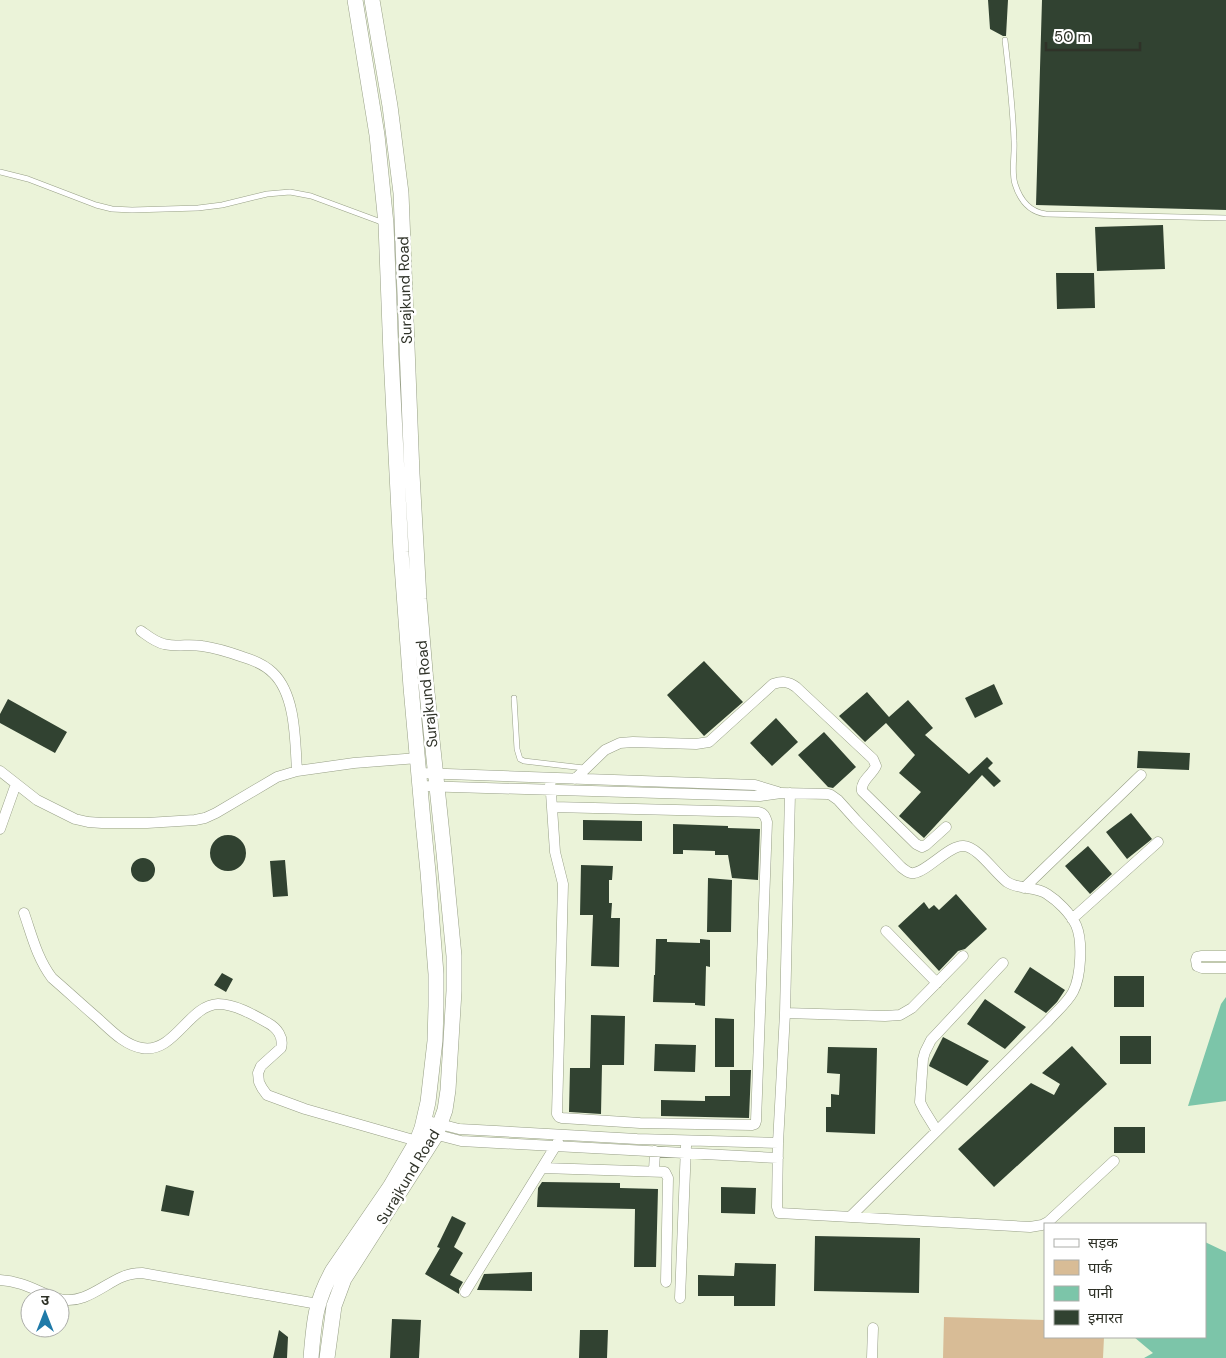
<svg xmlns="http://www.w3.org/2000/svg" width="1226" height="1358" viewBox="0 0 1226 1358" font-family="'DM Sans','Noto Sans Devanagari',sans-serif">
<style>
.green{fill:#d8bc96}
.water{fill:#7cc5a9}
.building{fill:#314231}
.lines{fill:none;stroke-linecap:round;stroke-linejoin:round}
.service-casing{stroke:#979f86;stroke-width:6}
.minor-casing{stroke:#979f86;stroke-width:11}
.secondary-casing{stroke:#979f86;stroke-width:16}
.service{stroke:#fff;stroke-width:5}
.minor{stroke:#fff;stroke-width:10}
.secondary{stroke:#fff;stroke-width:15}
.labels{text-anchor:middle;stroke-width:5;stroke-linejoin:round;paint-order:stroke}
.street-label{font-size:15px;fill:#2f3228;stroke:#fff}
</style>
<rect width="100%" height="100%" fill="#ebf3d9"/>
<!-- green -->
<path class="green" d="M944,1317L1045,1320V1337H1104L1103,1358H943Z"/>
<!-- water -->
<path class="water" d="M1226,997V1101L1188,1106L1221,1004Z
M1205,1242L1226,1252V1358H1144L1153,1353L1134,1337H1205Z"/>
<!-- building -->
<path class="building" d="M988,0H1008L1006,36H1003L990,29Z
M1042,0H1226V210L1036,205Z
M1163,225L1165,269L1097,271L1095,227Z
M1056,273H1094L1095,308L1057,309Z
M704,661L743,702L704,736L667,695Z
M994,684L1003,704L975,718L965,698Z
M867,692L889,717L908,700L933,728L925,735L969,774L987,757L993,763L988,768L1001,781L994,787L982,775L924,838L899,816L921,792L899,773L915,755L886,723L865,742L839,716Z
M8,699L67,732L55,753L0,723V714Z
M776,718L798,742L772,766L750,743Z
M824,732L856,767L833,788L828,787L798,755Z
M1138,751L1190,753L1189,770L1137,768Z
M1131,813L1152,839L1127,859L1106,832Z
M583,820L642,821V841L583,840Z
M673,824L728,826V828L760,829L758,880L732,878L728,855H715V851L683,850V854H673Z
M210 853a18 18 0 1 1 36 0a18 18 0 1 1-36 0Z
M1088,846L1112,874L1090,894L1065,866Z
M131 870a12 12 0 1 1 24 0a12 12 0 1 1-24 0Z
M285,860L288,896L273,897L270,861Z
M581,865L613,866L612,880H609V903H612L611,918H620L619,967L591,966L593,915H580Z
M708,878L732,880L731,932H707Z
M956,894L987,929L965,949L958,951L939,971L898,926L924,902L929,909L934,905L939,910Z
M656,939H667V942L700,943V939L710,940V967L706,966L705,1006L695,1005V1003L653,1002L654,975H655Z
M1030,967L1065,990L1057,1002L1046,1013L1014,992Z
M222,973L233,979L226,992L214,985Z
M1114,976H1144V1007H1114Z
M985,999L1026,1027L1005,1049L967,1024Z
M591,1015L625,1016L624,1065H602L601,1114L569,1112L570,1068H590Z
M715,1018L734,1019V1067H715Z
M1120,1036H1151V1064H1120Z
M943,1037L989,1061L967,1086L929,1066L930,1063Z
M655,1044L696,1045L695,1072L654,1071Z
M1072,1046L1107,1084L994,1187L958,1149L1031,1083L1054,1095L1060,1084L1042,1073Z
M828,1047L877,1048L875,1134L826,1132V1107H831V1094L839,1095L840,1074L827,1073Z
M730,1070H751L749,1118L661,1116V1100L705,1101V1096H730Z
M1114,1127H1145V1153H1114Z
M542,1182L620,1183V1188L658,1189L656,1267H634L635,1209L537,1207L538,1188Z
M166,1185L194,1191L189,1216L161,1211Z
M721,1187L756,1188L755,1214L721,1213Z
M452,1216L466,1223L454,1247L463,1253L450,1275L463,1282L459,1289V1294L425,1274L440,1248L437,1247Z
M815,1236L920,1238L919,1293L814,1291Z
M735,1263L776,1264L775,1306H734V1296H698V1275L734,1276Z
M532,1272V1291L477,1290L484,1274Z
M392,1319L421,1320L419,1358H390Z
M279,1330L288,1337L287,1358H273Z
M580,1330H608L607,1358H579Z"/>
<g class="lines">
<defs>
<path id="service" d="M1005,40C1009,74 1013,108 1014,141C1015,155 1011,171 1015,184C1020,200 1029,212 1046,214L1226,218
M0,172L28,179L96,205L112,209L132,210L198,208L222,205L267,194L290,192L311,196L384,223
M514,698L517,749L520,759L524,761L584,768"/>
<path id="minor" d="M141,631C148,636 155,642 164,644C176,647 190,644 202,646C216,648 229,652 243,657C253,660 265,665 273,673C296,695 295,741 297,771
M0,771L37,800L75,819L88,822L102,823H147L195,820L205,818L216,813L277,777L297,771L354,763L418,758
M419,773L755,785L778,792
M550,778L555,852L563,884L557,1114L559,1117L562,1118L640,1123L752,1125L755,1124L756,1121L767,822C765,816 764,813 758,812L553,807
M575,779L605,750L620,743L633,742L696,744L709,742L773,684C782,681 788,681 796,687L873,759L876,766C872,775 860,781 862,791L916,844L922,847L926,845L946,827
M420,786L760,796L781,793L828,794L831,795L838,800L856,820L901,867C905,870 909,874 914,873C928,871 950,844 964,846C978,847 995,873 1007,882C1019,890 1036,886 1047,894C1058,901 1070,913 1076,925C1083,941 1081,977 1073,992C1067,1003 1056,1012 1048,1021L851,1216
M790,793L785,1013L778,1143L777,1207L779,1213L1030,1227L1042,1225L1048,1222L1114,1161
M0,829L16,784
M1024,888L1141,775
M24,913C32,936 37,958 52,978C66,990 80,1003 95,1016C108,1027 123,1045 142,1048C174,1054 189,1005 218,1004C235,1004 254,1015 268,1023C277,1028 284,1037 281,1048L261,1066L258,1073L259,1082L262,1088L267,1095L305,1109L417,1141
M1072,919L1158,842
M886,931L937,983
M1226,956H1202L1197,957L1196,960L1197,966L1202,968H1226
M785,1013L885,1016L900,1015L912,1008L963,956
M424,1120L459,1129L637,1139L778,1143
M937,1131L924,1110L920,1102L923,1059L925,1052L931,1040L1003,963
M430,1133L461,1141L778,1158
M543,1168L665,1172L668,1178L666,1282
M654,1171L655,1151
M0,1280C21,1281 37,1291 56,1298
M465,1292L558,1142
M680,1298L686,1146
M60,1299C83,1305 103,1285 122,1277C129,1274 135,1273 142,1273L318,1304
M872,1358L873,1328"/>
<path id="secondary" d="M311,1358C314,1322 315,1302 333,1270L390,1187L417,1141L422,1128L428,1102L435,1041L436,1006V974L428,872L423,821L411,687L401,552L391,355L386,224L377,135L355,0
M327,1358L334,1306L344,1279L436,1135L445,1110L448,1090L454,991V956L444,853L426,683L419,599L412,474L401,193L390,106L372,0"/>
</defs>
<!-- service casing -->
<use href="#service" class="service-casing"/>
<!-- minor casing -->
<use href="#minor" class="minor-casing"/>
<!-- secondary casing -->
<use href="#secondary" class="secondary-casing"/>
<!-- service -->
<use href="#service" class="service"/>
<!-- minor -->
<use href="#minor" class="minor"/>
<!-- secondary -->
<use href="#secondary" class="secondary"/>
</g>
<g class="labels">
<!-- street labels -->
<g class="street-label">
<text transform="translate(405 290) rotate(-92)" y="5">Surajkund Road</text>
<text transform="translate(427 694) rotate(-96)" y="5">Surajkund Road</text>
<text transform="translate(408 1177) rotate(-59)" y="5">Surajkund Road</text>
</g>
</g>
<!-- legend -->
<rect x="1044" y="1223" width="162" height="115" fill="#ffffff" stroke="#acada9"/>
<rect x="1054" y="1239" width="25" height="8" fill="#ffffff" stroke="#acada9"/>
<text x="1088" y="1248" font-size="15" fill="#2f3228">सड़क</text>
<rect x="1054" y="1260" width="25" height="15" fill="#d8bc96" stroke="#acada9"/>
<text x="1088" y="1273" font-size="15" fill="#2f3228">पार्क</text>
<rect x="1054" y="1286" width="25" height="15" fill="#7cc5a9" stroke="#acada9"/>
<text x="1088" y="1298" font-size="15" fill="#2f3228">पानी</text>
<rect x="1054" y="1310" width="25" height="15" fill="#314231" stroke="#acada9"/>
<text x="1088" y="1323" font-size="15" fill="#2f3228">इमारत</text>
<!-- north arrow -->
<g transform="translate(45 1313)"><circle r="24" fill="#ffffff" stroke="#acada9"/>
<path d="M0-4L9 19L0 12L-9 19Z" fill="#1f7aa8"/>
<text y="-8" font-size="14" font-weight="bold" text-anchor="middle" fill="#2f3228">उ</text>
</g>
<!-- scale -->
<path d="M1046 42v8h94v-8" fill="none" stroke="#2f3228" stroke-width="2.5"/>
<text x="1054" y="42" font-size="15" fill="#2f3228" stroke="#ffffff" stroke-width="4" paint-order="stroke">50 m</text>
</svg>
